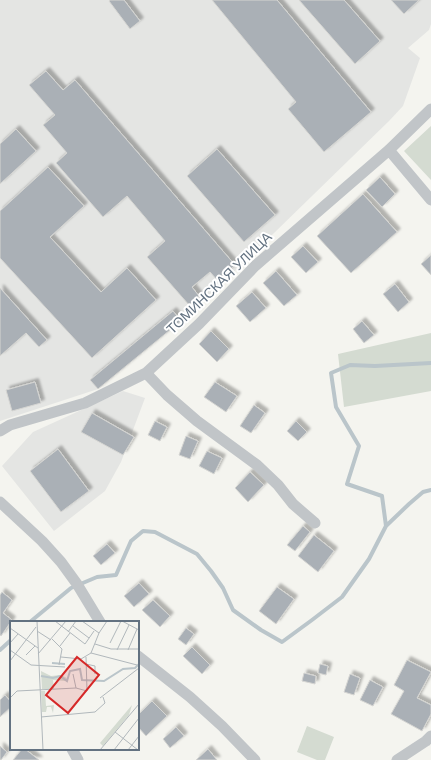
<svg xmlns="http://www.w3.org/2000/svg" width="431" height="760" viewBox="0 0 431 760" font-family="Helvetica,sans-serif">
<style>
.built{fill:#e4e5e3}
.green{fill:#d4dbd1}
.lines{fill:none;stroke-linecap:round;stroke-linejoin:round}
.stream{stroke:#bac5ca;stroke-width:4}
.building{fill:#aab0b6;stroke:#d5d5d2;filter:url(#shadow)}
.street{stroke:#c1c5c8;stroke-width:11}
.labels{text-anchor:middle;stroke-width:4;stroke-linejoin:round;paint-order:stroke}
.street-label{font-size:14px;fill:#637281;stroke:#fff}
.inset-river{fill:none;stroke:#bac5ca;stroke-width:2}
.inset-road{fill:none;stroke:#b1b8bc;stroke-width:1}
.view{fill:#d62828;fill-opacity:0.15;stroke:#d62828;stroke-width:2}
.inset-edge{fill:none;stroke:#637281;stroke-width:2}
</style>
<defs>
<filter id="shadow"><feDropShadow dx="3.5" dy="-3.5" stdDeviation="1" flood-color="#0004"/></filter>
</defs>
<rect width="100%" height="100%" fill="#f4f4ef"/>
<!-- built -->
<path class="built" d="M0,0H431V24L429,30L408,48L420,58L403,106L389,121L238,268L181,321L98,389L0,421Z
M123,391L145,398L121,462L105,491L54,531L2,466L33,432Z"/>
<!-- green -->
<path class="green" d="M431,126V180L404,151Z
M431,333V391L344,407L338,354Z
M307,726L334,737L325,760H317L297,752Z"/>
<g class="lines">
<!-- stream -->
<path class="stream" d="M386,526L409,504L423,492L431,490
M30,622L71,588L97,577L116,575L131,541L143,531L155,532L197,554L211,571L223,588L233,610L261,630L282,642L312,620L342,597L369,559L386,526L382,496L347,484L359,446L336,407L331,373L350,365L375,366L431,363
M0,650L11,640"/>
</g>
<!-- building -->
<path class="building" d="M110,0H124L140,21L130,29L109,1Z
M212,0H277L371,112L324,152L288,109L296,102Z
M299,0H344L380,41L355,64Z
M391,0H419L404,14Z
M46,71L63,90L75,80L235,265L218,281L210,272L192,287L199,296L189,305L147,257L165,241L127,196L103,217L56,163L67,153L43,125L55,115L29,85Z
M16,129L36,151L0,184V144Z
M217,149L275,215L244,242L187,176Z
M48,167L84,206L50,237L101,292L127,268L156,300L92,358L0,258V211Z
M380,177L395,194L382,207L366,190Z
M363,194L397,232L351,273L317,236Z
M303,246L318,262L306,273L291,257Z
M431,255V275L421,264Z
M276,271L297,295L284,306L263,283Z
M395,284L409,302L398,312L383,294Z
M0,288L47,340L39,347L26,333L0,356Z
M252,292L266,308L250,322L236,306Z
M173,311L181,321L98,389L90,380Z
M362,321L374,335L364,343L353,329Z
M211,331L229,349L217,362L199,344Z
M35,382L41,403L12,411L6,390Z
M215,382L237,396L226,412L204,397Z
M254,405L265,413L251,433L240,426Z
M92,413L134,437L123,455L81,432Z
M155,421L167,427L160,441L148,435Z
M296,421L307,432L298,441L287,431Z
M186,436L198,441L190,459L179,455Z
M58,449L89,491L61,512L30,471Z
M207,451L222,458L214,474L199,466Z
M250,472L264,485L248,502L235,488Z
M303,526L310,532L295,551L287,545Z
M314,535L334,551L318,572L298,556Z
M107,544L115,553L101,565L93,556Z
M139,583L149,594L134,607L124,596Z
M277,587L294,599L276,624L259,611Z
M2,592L12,600L3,613L12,620L1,636L0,635V595Z
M153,600L170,616L160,627L142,610Z
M186,628L194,634L186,645L178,639Z
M192,647L210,665L202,674L183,656Z
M407,660L431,672L417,698L431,705V714L422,731L391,714L404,691L394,685Z
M320,664L328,666L326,675L318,673Z
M304,673L316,676L315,684L302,681Z
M350,674L360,678L354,695L344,692Z
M370,680L383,687L373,706L360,700Z
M5,695L11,702V707L0,717V700Z
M152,701L167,716L146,736L138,727V715Z
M176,727L184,736L170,748L163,739Z
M0,746L7,752L1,760H0Z
M22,749H25L39,760H13Z
M208,749L217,760H196Z"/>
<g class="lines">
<!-- street -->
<path class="street" d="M389,150L431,200
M146,373L167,395L197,421L257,465L278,485L293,504L315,523
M0,431L10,425L85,403L146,373L199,324L255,266L389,150L431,109
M0,502L42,541L61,562L77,584L100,622
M138,656L190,697L222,726L255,760
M72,749L78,760
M397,760L426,741L431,736"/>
</g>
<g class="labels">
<!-- street labels -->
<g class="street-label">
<text transform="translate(219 283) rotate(-44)" y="5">ТОМИНСКАЯ УЛИЦА</text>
</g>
</g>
<!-- overview -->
<g transform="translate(10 621)">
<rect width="129" height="129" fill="#f4f4ef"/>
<path d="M31,50L41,55L51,54L57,57L55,60L43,59L44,68H32ZM31,70H35L36,85L44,84L43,92L41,86H37L36,91H32ZM122,84L119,94L93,125L90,122Z" fill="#d4dbd1"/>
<path class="inset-river" d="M42,42L55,43M31,55L43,57L50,55L57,60L60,50L70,48L72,59L94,60L113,48L125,47L129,43"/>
<path class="inset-road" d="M27,0L33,129M45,0L75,23L84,10M72,0L89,12L97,0M112,0L129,9M63,5L79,17M0,7L28,27M27,10L41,19M58,11L66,0M42,18L52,28L49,44M0,22L8,13M100,22L111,0M85,23L101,28H129M50,25L60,12M0,29L21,44L55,46M107,29L119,4M118,29L127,8M81,32L89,12M28,33L56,0M16,34L25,25M51,36L71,38L81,32L127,44M0,40L26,6M76,43L85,45V53M63,53L66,67M0,77L7,70L66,67L77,70L76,36M90,77L129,47M31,96L85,91L95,82L93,76M105,111L128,129M90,129L129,83M104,129L129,97M118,129L129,115"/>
<path class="view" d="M67,36L89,54L58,92L36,74Z"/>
<rect width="129" height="129" class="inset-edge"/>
</g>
</svg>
